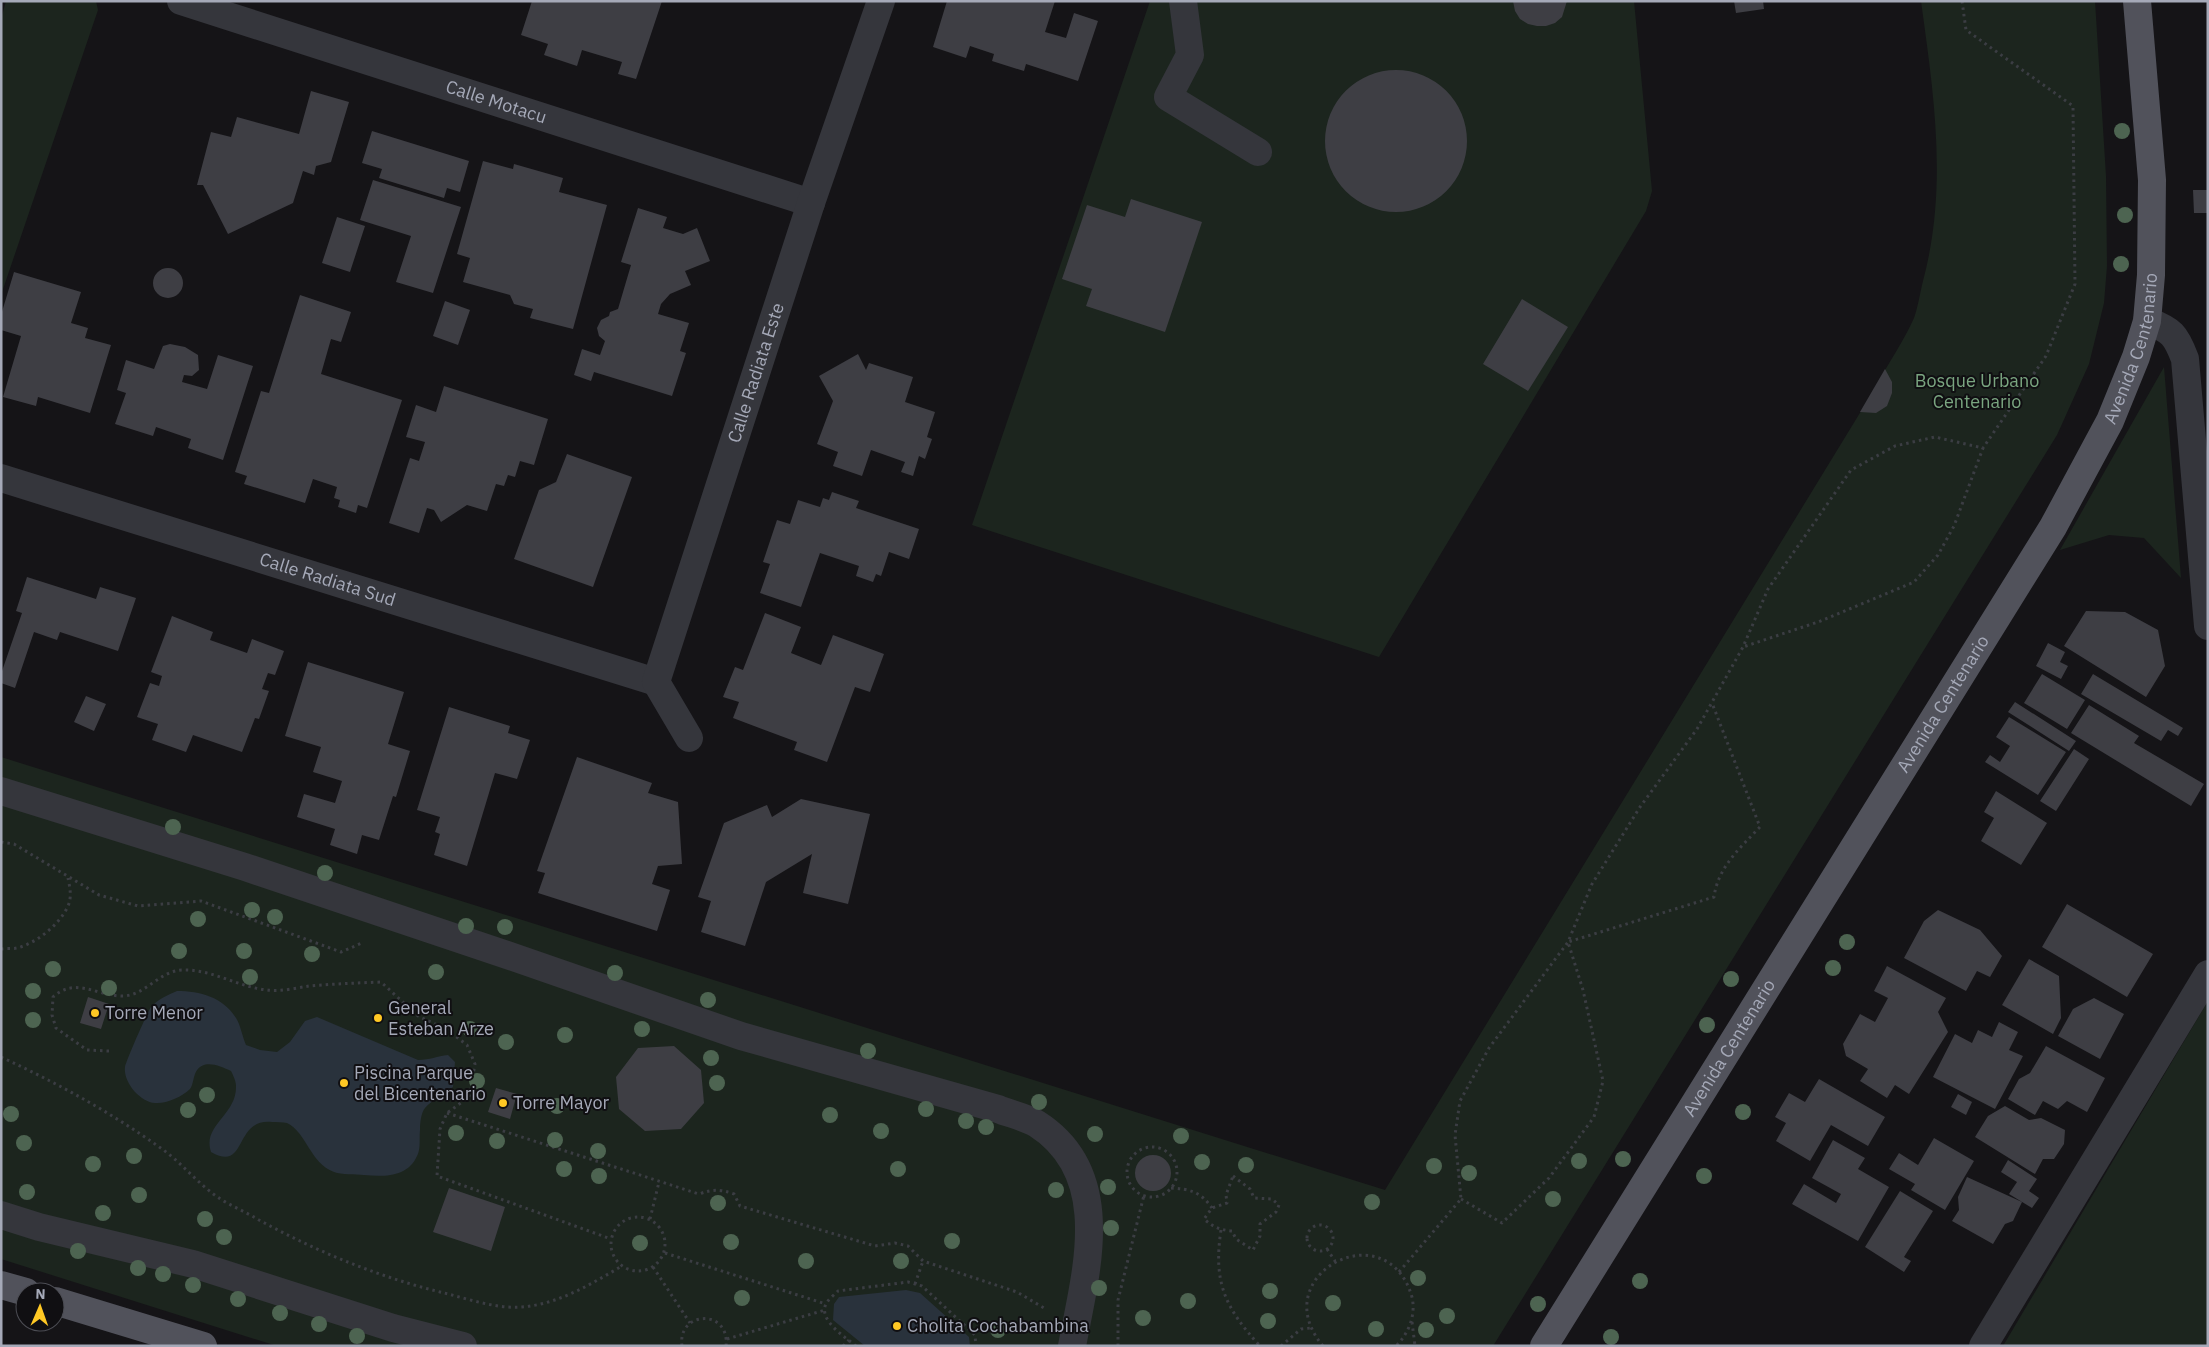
<svg xmlns="http://www.w3.org/2000/svg" width="2209" height="1347" viewBox="0 0 2209 1347" font-family="'IBM Plex Sans',sans-serif">
<style>
.green{fill:#1c251e}
.water{fill:#29323c}
.building{fill:#3e3e44}
.lines{fill:none;stroke-linecap:round;stroke-linejoin:round}
.path{stroke:#3b3d43;stroke-width:3;stroke-dasharray:2.5 4;stroke-linecap:butt}
.minor{stroke:#35363c;stroke-width:28}
.major{stroke:#51525b;stroke-width:28}
.tree{fill:#4d6451}
.poi-dot{fill:#ffc824;stroke:#100f12;stroke-width:2}
.labels{text-anchor:middle;stroke-width:4;stroke-linejoin:round;paint-order:stroke}
.street-label{font-size:18px;fill:#a5a9b8;stroke:#100f12}
.park-label{font-size:18px;fill:#7aa580;stroke:#100f12}
.poi-label{font-size:18px;fill:#a5a9b8;stroke:#100f12;text-anchor:start}
</style>
<rect width="100%" height="100%" fill="#151417"/>
<!-- green -->
<path class="green" d="M6,1H96L98,10L1,295V19Z
M1150,1H1634L1652,191L1646,211L1379,657L972,525Z
M1921,1H2095L2106,176L2107,266L2104,303L2089,364L2057,435L1493,1346H277L1,1259V757L1385,1190L1877,385C1888,363 1904,341 1914,318C1918,307 1920,293 1923,281C1948,187 1934,96 1921,1Z
M2164,367L2181,578L2144,538L2109,535L2060,550Z
M2208,1001V1346H2003Z"/>
<!-- water -->
<path class="water" d="M177,991C200,991 223,997 236,1018C241,1026 242,1036 246,1045L260,1050L277,1052L290,1042L305,1021L317,1017L418,1060C430,1060 437,1056 448,1055L455,1062L453,1087C445,1094 432,1100 425,1108C421,1113 420,1123 420,1130C419,1138 421,1149 417,1156C408,1177 384,1177 364,1175C355,1174 342,1175 334,1172C310,1163 307,1133 287,1123C283,1122 276,1122 272,1122C233,1118 248,1173 211,1152C202,1125 237,1115 236,1086C236,1081 233,1075 231,1071C219,1065 201,1058 195,1074C193,1079 193,1085 190,1089C182,1097 166,1104 155,1103C140,1102 123,1082 125,1067C126,1061 147,1013 151,1007C158,999 168,995 177,991Z
M906,1290L920,1293L969,1337L970,1346H865L833,1320L834,1304L839,1297Z"/>
<!-- building -->
<path class="building" d="M532,1H662L636,79L618,74L622,62L582,50L577,66L544,55L548,44L521,35Z
M947,1H1055L1045,32L1066,38L1074,13L1098,21L1078,81L1026,64L1024,71L992,61L994,54L970,46L966,58L933,47Z
M1513,1H1567L1562,17L1555,23L1546,26H1537L1528,24L1520,19L1515,11Z
M1734,1H1763L1764,9L1736,13Z
M1325 141a71 71 0 1 1 142 0a71 71 0 1 1-142 0Z
M311,91L349,102L331,162L316,166L314,175L303,171L293,203L228,234L203,185H197L211,132L231,137L237,117L299,134Z
M372,131L469,161L460,192L447,188L444,198L379,178L382,169L362,163Z
M483,161L513,169L514,164L563,178L559,192L607,205L573,329L530,318L533,309L514,304L510,295L463,282L470,258L457,254Z
M373,180L461,207L433,293L396,282L411,236L360,220Z
M2193,190H2208V213H2194Z
M1131,199L1202,222L1165,332L1086,306L1092,289L1062,279L1087,205L1125,217Z
M638,208L667,217L663,228L683,234L697,228L710,261L685,271L691,285L670,294L661,304L658,314L689,323L680,351L686,353L672,396L594,372L591,381L574,375L582,349L600,355L605,341L599,336L597,328L601,320L609,316L610,312L618,309L631,265L621,262Z
M337,217L365,226L350,272L322,263Z
M153 283a15 15 0 1 1 30 0a15 15 0 1 1-30 0Z
M14,272L81,292L71,323L88,328L85,338L111,345L90,413L38,397L36,406L3,397L21,336L1,330V315Z
M300,295L351,312L341,342L331,339L321,374L402,400L367,508L358,505L356,513L338,507L340,500L334,498L337,487L313,479L305,503L244,484L247,476L235,472L261,391L269,393Z
M1522,299L1568,327L1528,391L1483,364Z
M445,301L470,310L458,345L433,336Z
M170,344L185,347L198,355L199,370L192,376L184,375L182,382L207,389L218,355L253,366L223,460L188,448L191,439L156,427L153,436L115,424L126,393L117,390L126,360L154,369L163,346Z
M858,354L866,370L869,363L913,377L905,402L935,412L927,437L932,439L925,459L919,456L913,476L901,472L905,462L871,450L862,476L833,466L838,452L817,444L833,401L819,376Z
M1885,369L1892,382V393L1887,406L1876,413L1860,412Z
M444,386L548,419L534,465L520,461L515,477L508,475L504,486L496,484L487,511L467,505L441,522L434,510L427,508L419,533L389,523L410,458L419,461L425,442L406,437L416,405L436,412Z
M567,454L632,477L593,587L514,559L539,490L556,482Z
M832,492L859,501L856,508L919,529L909,559L889,552L881,576L876,574L873,582L856,576L859,566L820,553L801,607L760,593L770,564L763,562L777,520L790,524L798,500L820,507L823,498L829,500Z
M27,577L96,599L100,587L136,598L118,651L60,632L57,640L34,632L15,688L1,683V674L22,613L16,611Z
M2086,611L2125,612L2158,630L2165,666L2146,697L2064,646Z
M765,613L801,627L791,653L821,665L833,635L884,654L870,692L855,687L827,762L794,750L797,742L733,718L739,702L723,697L735,667L743,670Z
M172,616L213,632L210,640L247,653L252,639L284,651L275,675L268,673L262,689L269,691L259,719L255,718L242,752L193,735L186,752L152,740L158,724L137,717L150,683L159,686L162,676L151,672Z
M2048,643L2065,652L2060,662L2068,666L2061,679L2036,666Z
M308,662L404,692L388,744L410,751L396,797L393,796L379,840L362,835L357,854L330,845L335,829L297,817L304,794L335,803L342,781L313,772L321,747L285,736Z
M2042,674L2085,700L2067,729L2024,703Z
M2093,674L2183,728L2178,736L2168,730L2161,741L2081,694Z
M86,696L106,704L94,731L74,722Z
M2015,702L2076,741L2069,751L2008,712Z
M2089,705L2139,736L2134,743L2204,784L2191,806L2071,733Z
M449,707L510,726L508,733L530,740L517,779L495,773L467,866L434,855L440,834L435,832L440,817L417,810Z
M2009,717L2066,752L2038,795L1985,762L1990,755L2000,762L2010,746L1996,737Z
M2074,749L2089,759L2056,811L2040,801Z
M577,757L652,783L648,793L678,802L682,864L658,866L652,884L670,890L657,931L538,893L545,873L537,871Z
M1996,791L2047,823L2021,865L1981,841L1994,818L1984,812Z
M801,799L870,814L848,904L803,893L812,854L766,882L745,946L701,932L711,901L698,897L724,823L767,805L772,817Z
M2067,904L2153,954L2127,997L2042,947Z
M1938,910L1980,930L2002,956L1990,977L1977,971L1966,991L1904,958L1924,921Z
M2029,959L2059,976L2061,1018L2053,1034L2002,1005Z
M1887,966L1946,998L1938,1012L1948,1032L1909,1094L1895,1085L1887,1098L1860,1081L1868,1069L1846,1056L1843,1044L1860,1014L1875,1022L1888,998L1874,991Z
M88,997L109,1004L101,1029L80,1023Z
M2094,998L2124,1014L2100,1059L2058,1036L2073,1009Z
M1999,1022L2018,1032L2009,1050L2023,1056L1995,1109L1933,1077L1955,1034L1972,1043L1978,1030L1992,1037Z
M674,1046L701,1070L704,1103L681,1129L645,1131L619,1109L616,1077L638,1048Z
M2046,1046L2105,1078L2087,1112L2067,1101L2058,1109L2043,1101L2035,1115L2008,1099L2019,1079L2030,1073Z
M1819,1079L1885,1117L1868,1146L1831,1125L1810,1161L1776,1141L1786,1123L1775,1117L1789,1093L1805,1102Z
M496,1088L517,1094L510,1119L488,1112Z
M1958,1094L1972,1102L1966,1115L1951,1107Z
M2005,1106L2029,1120L2041,1118L2065,1130L2064,1144L2054,1159H2043L2035,1174L1975,1137L1988,1116Z
M1934,1138L1974,1161L1945,1210L1911,1190L1915,1184L1889,1169L1899,1153L1918,1165Z
M1833,1140L1865,1158L1858,1169L1889,1187L1858,1241L1792,1204L1804,1184L1836,1203L1841,1194L1812,1178Z
M1135 1173a18 18 0 1 1 36 0a18 18 0 1 1-36 0Z
M2008,1160L2037,1179L2029,1191L2039,1198L2032,1208L2009,1194L2017,1182L2001,1172Z
M1967,1177L2022,1202L2013,1221L2005,1224L1993,1244L1952,1221L1959,1210L1958,1197Z
M449,1188L505,1207L491,1251L433,1232Z
M1900,1191L1933,1211L1904,1257L1911,1261L1904,1272L1865,1247Z"/>
<g class="lines">
<!-- path -->
<path class="path" d="M1962,1L1966,30L2073,106L2075,284L2046,356L1983,448
M1,842L14,844L99,895L138,906L201,901L341,952L362,943
M1,949C6,948 12,949 17,948C37,943 60,924 68,906C72,897 70,888 68,878
M109,1051L87,1050L56,1028L52,1015L53,997C75,977 95,995 121,996C144,997 159,971 182,970C212,969 238,987 267,990C280,992 296,988 309,986C333,984 356,983 381,982L418,1016L446,1029L467,1045L475,1064L469,1097L447,1113L440,1129L437,1176L611,1239
M1,1057C57,1083 112,1113 162,1149C182,1163 198,1184 219,1198C231,1206 246,1212 259,1220C316,1251 376,1276 440,1292C466,1298 494,1309 522,1307C559,1304 591,1284 622,1266
M447,1113L699,1194C713,1189 720,1189 734,1194L740,1206L875,1246L895,1243L908,1246L923,1261L1017,1292L1044,1308
M1127 1172a25 25 0 1 1 50 0a25 25 0 1 1-50 0Z
M1233,1176L1250,1189L1254,1198L1272,1199L1279,1205L1276,1212L1260,1224V1236L1253,1250L1236,1239L1232,1231C1220,1230 1213,1227 1204,1219L1212,1208L1227,1203L1226,1195Z
M1171,1188C1190,1189 1201,1192 1212,1208
M1461,1199L1502,1223L1549,1178L1594,1117L1603,1081L1583,990L1568,942L1714,897C1718,867 1740,848 1760,827L1712,703
M611 1244a27 27 0 1 1 54 0a27 27 0 1 1-54 0Z
M650,1219L659,1182
M1307 1238a13 13 0 1 1 26 0a13 13 0 1 1-26 0Z
M1221,1230C1213,1282 1225,1308 1260,1346
M1327,1249L1335,1261
M665,1253L826,1304
M653,1267L690,1323
M1399,1272L1461,1199L1455,1135L1460,1101L1489,1048L1568,942L1592,884L1640,807L1697,729L1743,647L1768,589L1851,470L1895,446L1935,437L1983,448L1954,526L1938,555L1914,582L1818,622L1743,647
M915,1284L923,1261
M1412,1322L1415,1346
M727,1339L825,1310
M682,1346C677,1311 730,1308 726,1346
M843,1346L849,1340
M856,1346C845,1337 816,1319 827,1302C830,1298 835,1294 838,1291L908,1282L922,1286L975,1335L976,1346
M1118,1346V1300L1144,1195
M1281,1346L1301,1329L1311,1328
M1323,1346C1263,1275 1387,1210 1412,1297C1416,1315 1409,1333 1396,1346"/>
<!-- minor -->
<g class="minor">
<path id="s1" d="M181,1L811,203"/>
<path d="M1183,1L1190,55L1168,97L1258,152"/>
<path d="M2147,321C2172,330 2176,335 2185,359L2208,626"/>
<path id="s2" d="M1,478L656,682"/>
<path id="s3" d="M689,738L656,682L811,203L881,1"/>
<path d="M1,791L245,867L510,956L741,1036L998,1109C1010,1114 1026,1117 1037,1124C1115,1174 1086,1271 1072,1346"/>
<path d="M1,1215L39,1227L193,1264L393,1328L463,1346"/>
<path d="M1983,1346L2208,974"/>
</g>
<!-- major -->
<g class="major">
<path d="M1,1285L26,1292"/>
<path d="M55,1301L203,1346"/>
<path id="s4" d="M1544,1346L2053,527L2110,421L2136,357L2147,321L2151,275L2152,180L2137,1"/>
</g>
</g>
<!-- trees -->
<g class="tree">
<circle cx="2122" cy="131" r="8"/>
<circle cx="2125" cy="215" r="8"/>
<circle cx="2121" cy="264" r="8"/>
<circle cx="173" cy="827" r="8"/>
<circle cx="325" cy="873" r="8"/>
<circle cx="252" cy="910" r="8"/>
<circle cx="275" cy="917" r="8"/>
<circle cx="198" cy="919" r="8"/>
<circle cx="466" cy="926" r="8"/>
<circle cx="505" cy="927" r="8"/>
<circle cx="1847" cy="942" r="8"/>
<circle cx="179" cy="951" r="8"/>
<circle cx="244" cy="951" r="8"/>
<circle cx="312" cy="954" r="8"/>
<circle cx="1833" cy="968" r="8"/>
<circle cx="53" cy="969" r="8"/>
<circle cx="436" cy="972" r="8"/>
<circle cx="615" cy="973" r="8"/>
<circle cx="250" cy="977" r="8"/>
<circle cx="1731" cy="979" r="8"/>
<circle cx="109" cy="988" r="8"/>
<circle cx="33" cy="991" r="8"/>
<circle cx="708" cy="1000" r="8"/>
<circle cx="33" cy="1020" r="8"/>
<circle cx="1707" cy="1025" r="8"/>
<circle cx="470" cy="1029" r="8"/>
<circle cx="642" cy="1029" r="8"/>
<circle cx="565" cy="1035" r="8"/>
<circle cx="506" cy="1042" r="8"/>
<circle cx="868" cy="1051" r="8"/>
<circle cx="711" cy="1058" r="8"/>
<circle cx="477" cy="1081" r="8"/>
<circle cx="717" cy="1083" r="8"/>
<circle cx="207" cy="1095" r="8"/>
<circle cx="1039" cy="1102" r="8"/>
<circle cx="557" cy="1106" r="8"/>
<circle cx="926" cy="1109" r="8"/>
<circle cx="188" cy="1110" r="8"/>
<circle cx="1743" cy="1112" r="8"/>
<circle cx="11" cy="1114" r="8"/>
<circle cx="830" cy="1115" r="8"/>
<circle cx="966" cy="1121" r="8"/>
<circle cx="986" cy="1127" r="8"/>
<circle cx="881" cy="1131" r="8"/>
<circle cx="456" cy="1133" r="8"/>
<circle cx="1095" cy="1134" r="8"/>
<circle cx="1181" cy="1136" r="8"/>
<circle cx="555" cy="1140" r="8"/>
<circle cx="497" cy="1141" r="8"/>
<circle cx="24" cy="1143" r="8"/>
<circle cx="598" cy="1151" r="8"/>
<circle cx="134" cy="1156" r="8"/>
<circle cx="1623" cy="1159" r="8"/>
<circle cx="1579" cy="1161" r="8"/>
<circle cx="1202" cy="1162" r="8"/>
<circle cx="93" cy="1164" r="8"/>
<circle cx="1246" cy="1165" r="8"/>
<circle cx="1434" cy="1166" r="8"/>
<circle cx="564" cy="1169" r="8"/>
<circle cx="898" cy="1169" r="8"/>
<circle cx="1469" cy="1173" r="8"/>
<circle cx="599" cy="1176" r="8"/>
<circle cx="1704" cy="1176" r="8"/>
<circle cx="1108" cy="1187" r="8"/>
<circle cx="1056" cy="1190" r="8"/>
<circle cx="27" cy="1192" r="8"/>
<circle cx="139" cy="1195" r="8"/>
<circle cx="1553" cy="1199" r="8"/>
<circle cx="1372" cy="1202" r="8"/>
<circle cx="718" cy="1203" r="8"/>
<circle cx="103" cy="1213" r="8"/>
<circle cx="205" cy="1219" r="8"/>
<circle cx="1111" cy="1228" r="8"/>
<circle cx="224" cy="1237" r="8"/>
<circle cx="952" cy="1241" r="8"/>
<circle cx="731" cy="1242" r="8"/>
<circle cx="640" cy="1243" r="8"/>
<circle cx="78" cy="1251" r="8"/>
<circle cx="806" cy="1261" r="8"/>
<circle cx="901" cy="1261" r="8"/>
<circle cx="138" cy="1268" r="8"/>
<circle cx="163" cy="1274" r="8"/>
<circle cx="1418" cy="1278" r="8"/>
<circle cx="1640" cy="1281" r="8"/>
<circle cx="193" cy="1285" r="8"/>
<circle cx="1099" cy="1288" r="8"/>
<circle cx="1270" cy="1291" r="8"/>
<circle cx="742" cy="1298" r="8"/>
<circle cx="238" cy="1299" r="8"/>
<circle cx="1188" cy="1301" r="8"/>
<circle cx="1333" cy="1303" r="8"/>
<circle cx="1538" cy="1304" r="8"/>
<circle cx="280" cy="1313" r="8"/>
<circle cx="1447" cy="1316" r="8"/>
<circle cx="1143" cy="1318" r="8"/>
<circle cx="1268" cy="1321" r="8"/>
<circle cx="319" cy="1324" r="8"/>
<circle cx="1376" cy="1329" r="8"/>
<circle cx="998" cy="1330" r="8"/>
<circle cx="1426" cy="1330" r="8"/>
<circle cx="357" cy="1336" r="8"/>
<circle cx="1611" cy="1337" r="8"/>
</g>
<!-- markers -->
<g class="poi-dot">
<circle cx="95" cy="1013" r="5"/>
<circle cx="378" cy="1018" r="5"/>
<circle cx="344" cy="1083" r="5"/>
<circle cx="503" cy="1103" r="5"/>
<circle cx="897" cy="1326" r="5"/>
</g>
<g class="labels">
<!-- street labels -->
<g class="street-label">
<text dy="6" stroke="none"><textPath href="#s1" startOffset="331">Calle Motacu</textPath></text>
<text dy="6" stroke="none"><textPath href="#s4" startOffset="1161">Avenida Centenario</textPath></text>
<text dy="6" stroke="none"><textPath href="#s3" startOffset="390">Calle Radiata Este</textPath></text>
<text dy="6" stroke="none"><textPath href="#s2" startOffset="342">Calle Radiata Sud</textPath></text>
<text dy="6" stroke="none"><textPath href="#s4" startOffset="756">Avenida Centenario</textPath></text>
<text dy="6" stroke="none"><textPath href="#s4" startOffset="351">Avenida Centenario</textPath></text>
</g>
<!-- park labels -->
<g class="park-label">
<text x="1977" y="387">Bosque Urbano<tspan x="1977" dy="21">Centenario</tspan></text>
</g>
<!-- poi labels -->
<g class="poi-label">
<text x="388" y="1014">General<tspan x="388" dy="21">Esteban Arze</tspan></text>
<text x="105" y="1019">Torre Menor</text>
<text x="354" y="1079">Piscina Parque<tspan x="354" dy="21">del Bicentenario</tspan></text>
<text x="513" y="1109">Torre Mayor</text>
<text x="907" y="1332">Cholita Cochabambina</text>
</g>
</g>
<!-- border -->
<rect width="2209" height="1347" fill="none" stroke="#a5a9b8" stroke-width="5"/>
<!-- north arrow -->
<g transform="translate(40 1307) rotate(2)"><circle r="24" fill="#100f12" stroke="#4c4d54"/>
<path d="M0-4L9 19L0 12L-9 19Z" fill="#ffc824"/>
<text y="-8" font-size="14" font-weight="bold" text-anchor="middle" fill="#a5a9b8">N</text>
</g>
</svg>
